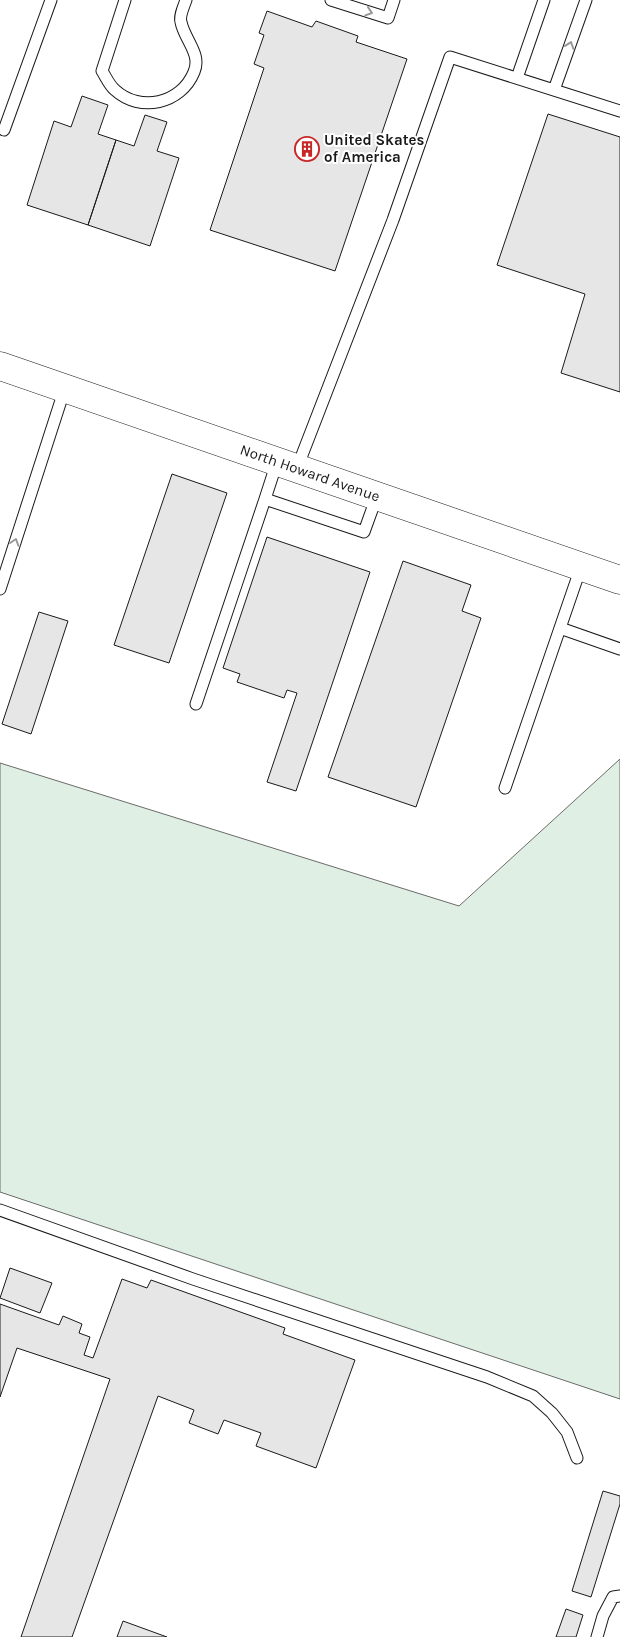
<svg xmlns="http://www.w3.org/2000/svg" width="620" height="1637" viewBox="0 0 620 1637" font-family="Karla,sans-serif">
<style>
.green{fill:#e0efe3;stroke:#6a6a6a}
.building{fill:#e6e6e6;stroke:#1a1a1a}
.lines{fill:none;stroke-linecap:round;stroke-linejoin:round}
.service-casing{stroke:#1a1a1a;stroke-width:13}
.tertiary-casing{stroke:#1a1a1a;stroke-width:29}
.service{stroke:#fff;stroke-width:11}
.tertiary{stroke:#fff;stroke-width:28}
.oneway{stroke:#989898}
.labels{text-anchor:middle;stroke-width:4;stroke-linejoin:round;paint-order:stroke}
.poi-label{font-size:15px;font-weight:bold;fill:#1a1a1a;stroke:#fff;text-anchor:start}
.street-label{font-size:15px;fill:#1a1a1a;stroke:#fff}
</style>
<rect width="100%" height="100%" fill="#fff"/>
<!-- green -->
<path class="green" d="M620,759V1399L0,1192V763L459,906Z"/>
<!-- building -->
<path class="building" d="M267,11L312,27L316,21L358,36L356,42L407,59L335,271L210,230L264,68L254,64L264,35L259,33Z
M82,96L108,105L98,134L116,140L88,225L27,205L54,121L71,127Z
M548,114L620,137V392L561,373L585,294L497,265Z
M145,115L167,122L157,151L179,158L150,246L88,225L116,140L134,146Z
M172,474L227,493L169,663L114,645Z
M267,537L370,572L296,791L267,782L297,693L287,690L284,698L237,682L240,674L223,668Z
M403,561L471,585L462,611L481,618L416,807L328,777Z
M39,612L68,621L31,734L2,724Z
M10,1268L52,1283L40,1313L0,1298Z
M122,1279L147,1288L151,1280L285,1328L283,1334L355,1360L316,1468L256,1446L261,1433L224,1420L218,1434L189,1423L194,1410L158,1396L72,1637H21L110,1379L17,1348L0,1397V1304L59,1325L63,1316L82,1324L79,1333L90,1337L84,1355L93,1358Z
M603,1491L620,1496V1504L591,1597L572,1591Z
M566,1609L583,1615L576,1637H556Z
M123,1621L167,1637H117Z"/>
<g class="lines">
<defs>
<path id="service" d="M125,0L102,71C106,77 109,85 115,90C140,113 181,104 194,72C202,54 184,39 181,22C179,16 184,6 186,0
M331,0L388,18L394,0
M517,78L544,0
M554,90L586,0
M4,130L51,0
M277,462L265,499L364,532L377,496
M297,468L393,220L450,57L620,111
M0,589L65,388
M560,628L620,649
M196,704L265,499
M505,788L581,567
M0,1210L193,1279L487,1377L533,1396L552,1413L567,1432L577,1458
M597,1637L603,1616L613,1597L620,1596"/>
<g id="tertiary">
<path id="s1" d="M0,366L620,580"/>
</g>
</defs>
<!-- service casing -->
<use href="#service" class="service-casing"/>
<!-- tertiary casing -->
<use href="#tertiary" class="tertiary-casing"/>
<!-- service -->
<use href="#service" class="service"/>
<!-- tertiary -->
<use href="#tertiary" class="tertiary"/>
</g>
<!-- one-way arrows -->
<defs><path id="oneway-chevron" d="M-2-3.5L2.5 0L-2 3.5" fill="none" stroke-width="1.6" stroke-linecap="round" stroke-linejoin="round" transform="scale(1.25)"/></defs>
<g class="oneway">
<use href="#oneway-chevron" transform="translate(369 12) rotate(18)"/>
<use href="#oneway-chevron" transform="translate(570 45) rotate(-71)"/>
<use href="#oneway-chevron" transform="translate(15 542) rotate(-72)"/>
</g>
<!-- icons -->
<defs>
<symbol id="building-ring" viewBox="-11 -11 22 22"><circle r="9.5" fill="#fff" stroke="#c62828" stroke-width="1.5"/><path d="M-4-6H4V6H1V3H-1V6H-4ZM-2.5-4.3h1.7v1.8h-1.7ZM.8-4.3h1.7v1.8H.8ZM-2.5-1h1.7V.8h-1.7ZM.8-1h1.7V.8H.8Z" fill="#c62828"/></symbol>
</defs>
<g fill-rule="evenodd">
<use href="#building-ring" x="293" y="135" width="28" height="28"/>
</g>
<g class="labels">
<!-- poi labels -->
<g class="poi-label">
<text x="324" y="145">United Skates<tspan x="324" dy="17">of America</tspan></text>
</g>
<!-- street labels -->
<g class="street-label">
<text dy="5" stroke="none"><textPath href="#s1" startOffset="328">North Howard Avenue</textPath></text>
</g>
</g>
</svg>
